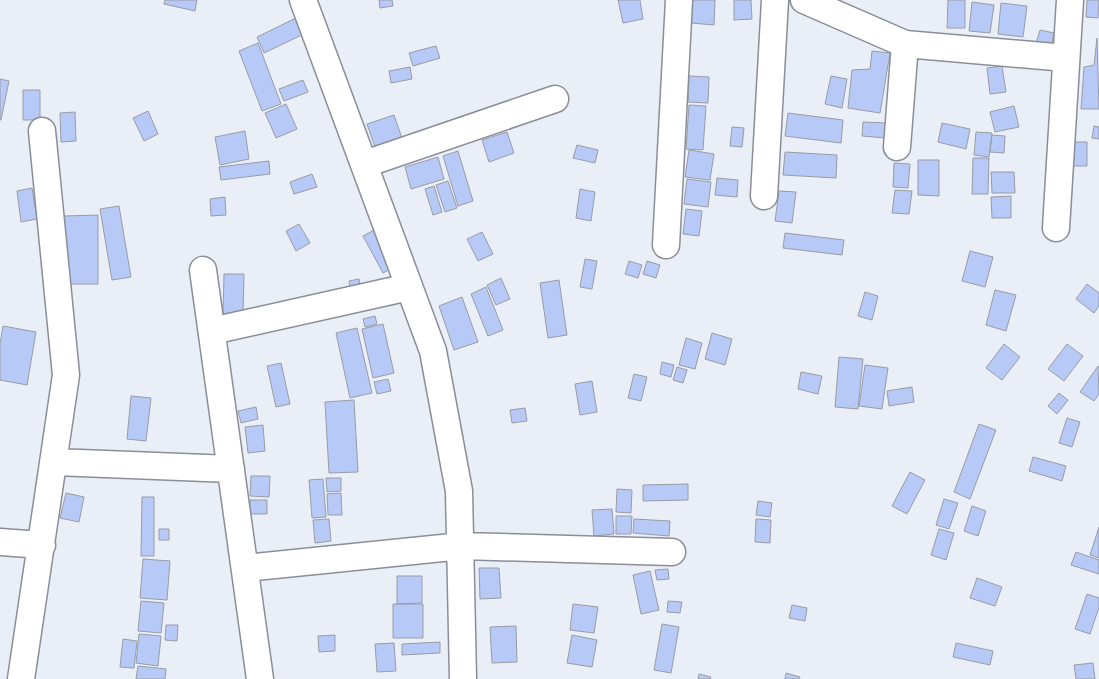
<svg xmlns="http://www.w3.org/2000/svg" width="1099" height="679" viewBox="0 0 1099 679" font-family="Commissioner,sans-serif">
<style>
.building{fill:#b7c9f7;stroke:#999ca5}
.lines{fill:none;stroke-linecap:round;stroke-linejoin:round}
.minor-casing{stroke:#8b8e97;stroke-width:29}
.minor{stroke:#fff;stroke-width:26}
</style>
<rect width="100%" height="100%" fill="#eaeef7"/>
<!-- building -->
<path class="building" d="M165,0H197L195,11L164,4Z
M379,0H392L393,6L380,8Z
M618,0H640L643,19L623,23Z
M692,0H715L714,25L691,23Z
M734,0H751L752,19L734,20Z
M948,0H965V28H947Z
M1087,0H1099L1098,18L1086,17Z
M972,2L994,5L990,33L969,31Z
M1001,3L1027,6L1023,37L998,34Z
M298,17L306,33L264,53L257,37Z
M1040,30L1054,33L1051,46L1036,43Z
M1097,38L1099,109H1081L1084,67L1094,65Z
M258,43L281,104L262,111L239,51Z
M436,46L440,58L413,66L409,53Z
M872,51L890,53L880,113L848,108L852,70L870,69Z
M1002,66L1006,92L990,94L987,68Z
M410,67L412,79L391,83L389,71Z
M689,76L709,77L708,103L688,102Z
M831,76L847,79L842,108L825,104Z
M0,79L9,81L1,120H0Z
M303,80L308,92L284,101L279,89Z
M23,90H40V120H23Z
M286,104L297,129L276,138L265,113Z
M689,105L706,106L703,150L686,149Z
M1014,106L1019,127L995,132L990,112Z
M148,111L158,134L144,141L133,118Z
M75,112L76,141L61,142L60,113Z
M788,113L843,120L841,143L785,136Z
M394,115L403,141L376,150L367,124Z
M863,122L887,123L886,138L862,136Z
M942,123L970,129L966,149L938,142Z
M1094,126L1099,127V139L1092,138Z
M732,127L744,128L742,147L730,146Z
M245,131L249,159L220,165L215,137Z
M507,132L514,153L489,162L482,140Z
M976,132L992,133L989,157L974,155Z
M992,135L1005,136L1004,153L990,152Z
M1066,142H1087V166H1066Z
M577,145L598,150L595,163L573,158Z
M689,150L714,154L710,180L685,177Z
M458,151L473,201L458,206L443,156Z
M785,152L837,155L836,178L783,175Z
M438,157L444,179L411,189L405,167Z
M973,158H989L988,194H972Z
M918,160H939V196L918,195Z
M269,161L270,174L221,180L219,167Z
M894,163L910,164L908,188L893,187Z
M991,172H1014L1015,193H992Z
M312,174L317,187L294,194L290,182Z
M717,178L738,180L737,197L715,195Z
M687,179L711,182L708,207L684,204Z
M448,181L457,208L445,212L436,185Z
M434,186L442,212L433,215L425,189Z
M32,188L37,219L21,222L17,191Z
M580,189L595,192L591,221L576,218Z
M895,190L912,191L909,214L892,213Z
M779,191L796,192L792,223L775,221Z
M1011,196V218H992L991,197Z
M225,197L226,215L211,216L210,199Z
M119,206L131,277L112,280L100,209Z
M686,209L702,211L699,236L683,234Z
M98,215V284H64V216Z
M299,224L310,243L296,251L286,231Z
M376,229L396,266L383,273L363,236Z
M482,232L493,254L478,261L467,239Z
M785,233L844,240L842,255L783,248Z
M970,251L993,257L985,287L962,281Z
M585,259L597,261L592,289L580,287Z
M629,261L642,265L638,278L625,274Z
M647,261L660,265L656,278L643,274Z
M224,274H244L243,316H223Z
M501,278L510,299L496,305L487,285Z
M359,279L361,292L351,294L349,281Z
M559,280L567,335L548,338L540,283Z
M1087,284L1099,293V306L1094,313L1076,299Z
M486,287L503,330L488,336L471,294Z
M995,290L1016,295L1006,331L986,325Z
M865,292L878,296L872,320L858,316Z
M462,297L478,342L454,350L439,306Z
M375,316L377,324L365,327L363,319Z
M383,324L394,373L373,378L362,329Z
M3,326L36,332L27,385L0,380V344Z
M357,328L372,393L350,398L336,333Z
M712,333L732,339L725,365L705,359Z
M686,338L702,343L695,369L679,365Z
M1004,344L1020,357L1002,380L986,368Z
M1067,344L1083,356L1064,381L1048,369Z
M839,357L863,359L858,409L835,407Z
M662,362L674,365L671,377L660,374Z
M281,363L290,404L276,407L267,366Z
M865,365L888,368L882,409L859,406Z
M1098,366L1099,394L1094,401L1080,392Z
M677,367L687,370L683,383L673,380Z
M801,372L822,376L818,394L798,389Z
M634,374L647,377L641,401L628,398Z
M388,379L391,391L377,394L374,382Z
M592,381L597,412L580,415L575,384Z
M912,387L914,402L889,406L887,391Z
M1059,393L1068,400L1057,414L1048,406Z
M131,396L151,398L146,441L127,439Z
M354,400L358,472L329,473L325,402Z
M256,407L258,419L241,423L238,411Z
M525,408L527,421L512,423L510,410Z
M1067,418L1080,422L1072,447L1059,443Z
M979,424L996,430L970,499L954,492Z
M263,425L265,451L248,453L245,427Z
M1033,457L1066,466L1062,481L1029,471Z
M910,472L925,480L907,514L892,506Z
M251,476H270L269,497L250,496Z
M326,478H341V491L327,492Z
M323,479L326,517L312,518L309,480Z
M688,484V500L643,501V485Z
M617,489L632,490L631,513L616,512Z
M66,493L84,497L79,522L60,518Z
M341,493L342,515H328L327,494Z
M142,497H154V556H141Z
M944,499L958,503L949,529L936,525Z
M250,500H267V514H250Z
M758,501L772,503L770,517L756,515Z
M972,506L986,511L978,536L964,531Z
M612,509L614,534L594,536L592,510Z
M616,516H632L631,534H616Z
M329,519L331,541L315,543L313,520Z
M634,519L670,521L669,536L633,533Z
M756,519L771,520L770,543L755,542Z
M1099,527V558L1090,555Z
M159,529H169V540H159Z
M939,529L954,533L946,560L931,555Z
M1076,552L1099,560V574L1071,565Z
M143,559L170,561L167,600L140,598Z
M479,568H499L501,598L480,599Z
M668,569L669,579L657,580L655,570Z
M650,571L659,610L641,614L633,575Z
M397,576H422V603L397,604Z
M977,578L1002,587L995,606L970,598Z
M1087,594L1099,598V607L1090,634L1075,629Z
M141,601L164,603L161,633L138,631Z
M668,601L682,602L680,613L667,612Z
M393,604H423V638H393Z
M573,604L598,607L594,633L570,630Z
M792,605L807,608L805,621L789,618Z
M662,624L679,627L671,673L654,670Z
M166,625H178L177,641L165,640Z
M516,626L517,662L492,663L490,627Z
M139,634L161,636L158,666L136,663Z
M335,635V651L319,652L318,636Z
M572,635L597,640L592,667L567,663Z
M123,639L137,641L134,668L120,667Z
M440,642V653L402,655V644Z
M394,643L396,671L377,672L375,644Z
M956,643L993,651L990,665L953,657Z
M1093,663L1095,679H1076L1074,665Z
M138,666L166,669L165,679H136Z
M786,673L800,677L799,679H785Z
M699,674L711,677L710,679H698Z"/>
<g class="lines">
<defs>
<path id="minor" d="M303,0L433,351L459,491L463,679
M804,0L905,44L1066,58
M897,147L905,44
M365,164L555,99
M764,196L775,0
M1056,228L1070,0
M666,245L679,0
M203,270L260,679
M212,331L409,287
M55,462L231,469
M0,542L42,545
M245,568L462,546L672,552
M21,679L66,375L42,131"/>
</defs>
<!-- minor casing -->
<use href="#minor" class="minor-casing"/>
<!-- minor -->
<use href="#minor" class="minor"/>
</g>
</svg>
